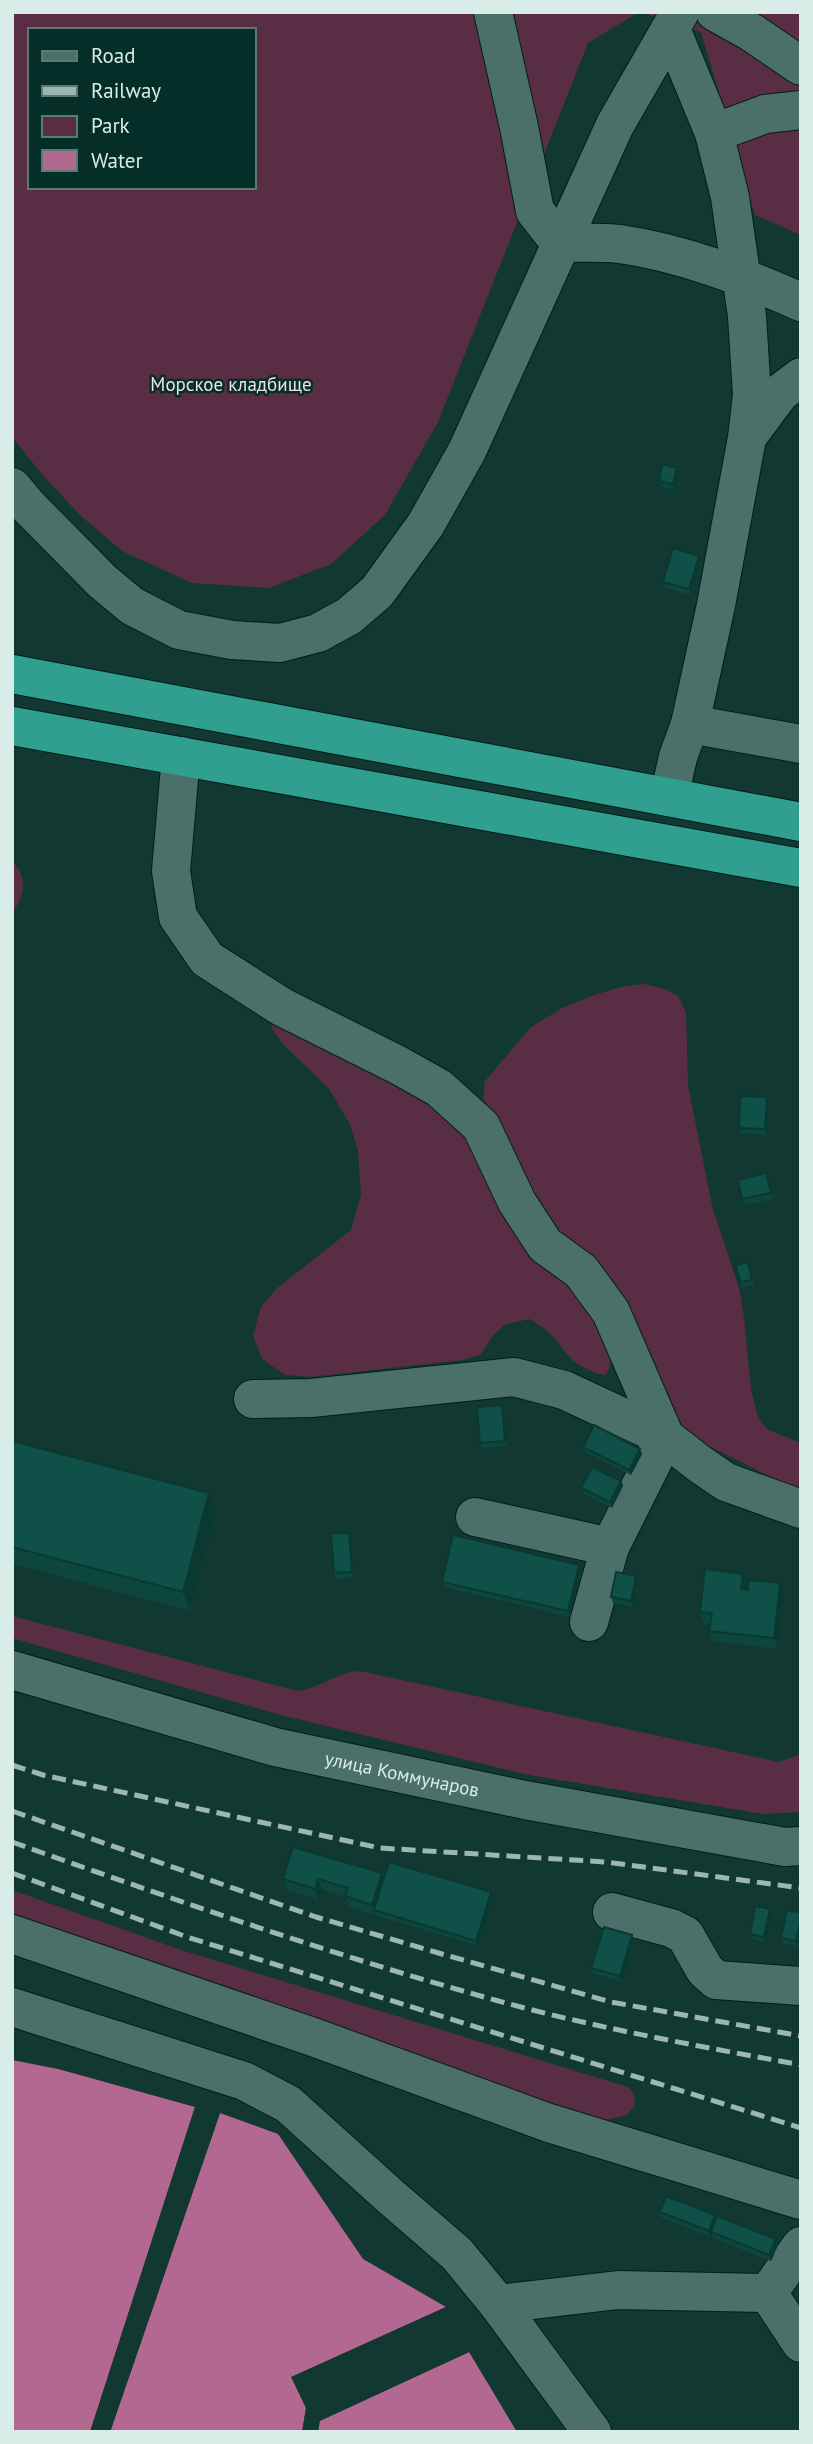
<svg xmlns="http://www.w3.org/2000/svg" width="813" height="2444" viewBox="0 0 813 2444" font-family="'PT Sans',sans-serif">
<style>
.green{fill:#592e45;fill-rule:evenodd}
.water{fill:#b36891}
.pier{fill:#123832}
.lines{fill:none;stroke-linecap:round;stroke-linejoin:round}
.minor-casing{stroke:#021e1a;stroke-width:40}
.highway-casing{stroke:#021e1a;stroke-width:40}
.minor{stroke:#4a7069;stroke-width:38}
.highway{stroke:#309f8f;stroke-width:38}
.rail{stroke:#9db6b1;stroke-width:5;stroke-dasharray:14 7;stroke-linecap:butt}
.wall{fill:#0d463e}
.shaded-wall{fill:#0a3932}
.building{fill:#0f5148;stroke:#0a3932;stroke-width:2}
.labels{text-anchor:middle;stroke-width:5;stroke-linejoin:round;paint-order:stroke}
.park-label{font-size:19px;fill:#f3dde8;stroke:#062e28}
.street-label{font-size:19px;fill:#d8ece8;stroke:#062e28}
</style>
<rect width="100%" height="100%" fill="#123832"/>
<!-- green -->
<path class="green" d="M12,12H639L588,43L438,422L385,515L331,564L269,588L192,583L122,551L82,517L46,479L12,437ZM30,30H254V187H30Z
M640,12H801V235L755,215L701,32Z
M12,862C29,876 24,897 12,913Z
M645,984L664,989L678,996L686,1012L688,1085L712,1206L739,1288L744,1317L751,1390L758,1417L768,1430L801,1443V1492L701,1442L679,1426L592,1258L548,1222L508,1151L483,1098L485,1081L531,1027L564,1007L594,995L625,986Z
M273,1020L428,1100L469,1139L596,1320C602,1335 619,1360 605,1375L595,1373L573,1361L549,1332L530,1319L506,1324L493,1335L481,1354L463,1360L310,1377L285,1375L262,1359L253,1335L261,1307L276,1289L351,1230L361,1195L358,1151L350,1124L329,1089L282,1043L272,1029Z
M12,1616L298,1691C323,1687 337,1672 360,1671L779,1762L801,1754V1812L763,1814L529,1775L285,1716L12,1638Z
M12,1890L181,1950L628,2087L634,2094L635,2105L627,2115L601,2121L12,1919Z"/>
<!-- water -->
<path class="water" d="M12,2060L58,2069L195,2107L90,2432H12Z
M220,2113L278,2134L363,2259L446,2307L292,2377L306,2408L302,2432H110Z
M469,2352L517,2432H318L319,2421Z"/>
<!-- pier -->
<path class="pier" d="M195,2107L198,2108L94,2432H90Z
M216,2112L220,2113L110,2432H106Z
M446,2307L448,2310L296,2379L309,2407L305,2432H302L306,2408L291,2377Z
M467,2349L469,2352L320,2421L318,2432H314L318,2418Z"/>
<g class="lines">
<defs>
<g id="minor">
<path d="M493,12L519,127L535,211L560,243C580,243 600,242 620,244C683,253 744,277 801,302"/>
<path d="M715,12L751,32L801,66"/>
<path d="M714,133L765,114L801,110"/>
<path d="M748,436L780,393L801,377"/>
<path d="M12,487L28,506L102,581L132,606L179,630L232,640L280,643L318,633L349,616L377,592L426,524L467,451L615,125L680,12"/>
<path d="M690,724L801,744"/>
<path d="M181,756L171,871L178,917L207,959L282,1007L398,1065L439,1088L481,1126L517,1202L545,1245L581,1271L611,1312L665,1437L701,1465L726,1482L801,1509"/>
<path d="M669,797L678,757L690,724L716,605L747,438L752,395L747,316L730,197L714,133L671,29"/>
<path d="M253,1399L311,1398L514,1377L564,1390L665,1437L610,1547L475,1517"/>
<path d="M589,1622L610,1547"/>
<path id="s1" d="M12,1670L275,1747L525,1800L785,1847L801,1846"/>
<path d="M612,1912L671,1928L685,1935L705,1970L716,1980L801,1986"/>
<path d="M12,1934L313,2037L549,2123L801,2200"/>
<path d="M12,2007L244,2081L288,2104L391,2197L457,2254L498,2304L592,2432"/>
<path d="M768,2293L801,2343"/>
<path d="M498,2304L618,2290L768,2293L801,2246"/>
</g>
<path id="highway" d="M12,674L801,822
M12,726L801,868"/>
</defs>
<!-- minor casing -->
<use href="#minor" class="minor-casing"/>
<!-- highway casing -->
<use href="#highway" class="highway-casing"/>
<!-- minor -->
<use href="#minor" class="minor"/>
<!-- highway -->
<use href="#highway" class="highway"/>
<!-- rail -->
<path class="rail" d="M12,1765L43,1775L380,1848L606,1862L801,1888
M12,1811L316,1917L442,1954L611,2002L801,2036
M12,1842C172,1899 332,1955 495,2000C595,2028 699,2046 801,2065
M12,1873L187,1937L801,2128"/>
</g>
<!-- wall -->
<path class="wall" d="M677,468L679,473L675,490L661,487L659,481Z
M701,561L691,595L665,588L663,582Z
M767,1097L769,1103L767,1135L741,1133L739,1128Z
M768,1179L773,1199L744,1205L742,1199Z
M748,1262L754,1285L742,1288L740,1282Z
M504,1410L507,1446L482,1449L480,1443Z
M12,1441L216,1512L190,1611L12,1564Z
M583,1447L642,1454L631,1475L585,1452Z
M621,1481L623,1486L612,1508L584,1494L581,1488Z
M351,1538L354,1577L336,1579L334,1573Z
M579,1565L581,1570L570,1617L444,1587L442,1582Z
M638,1582L633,1607L613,1603L611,1597Z
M747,1585L746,1589L784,1594L778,1649L713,1641L709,1631L710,1623H704L700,1612Z
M382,1873L384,1879L493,1898L478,1946L349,1907L345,1897L322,1890L319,1900L287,1890L283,1879Z
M787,1910L798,1946L783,1944L781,1938Z
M772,1915L766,1943L752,1939L750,1934Z
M632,1935L634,1940L622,1982L593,1973L591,1968Z
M660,2212L716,2219L776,2239L778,2245L771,2261L713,2238L712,2234L711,2237L662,2218Z"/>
<!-- shaded-wall -->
<path class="shaded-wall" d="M677,468L679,473L675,490L673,484Z
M699,556L701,561L691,595L689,589Z
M767,1097L769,1103L767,1135L765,1129Z
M502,1405L504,1410L507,1446L505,1441Z
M640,1449L642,1454L631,1475L629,1470Z
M621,1481L623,1486L612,1508L610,1502Z
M209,1493L216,1512L190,1611L183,1592Z
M349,1533L351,1538L354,1577L352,1572Z
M579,1565L581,1570L570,1617L568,1611Z
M743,1574L747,1585L745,1600L741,1589Z
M636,1576L638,1582L633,1607L631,1601Z
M780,1583L784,1594L778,1649L774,1638Z
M382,1873L386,1884L374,1910L372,1905Z
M318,1879L322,1890L319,1900L315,1889Z
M491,1892L493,1898L478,1946L476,1941Z
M770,1909L772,1915L766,1943L764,1937Z
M801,1919V1934L798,1946L796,1941Z
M632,1935L634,1940L622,1982L620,1976Z
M715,2215L717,2221L711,2237L709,2231Z
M776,2239L778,2245L771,2261L769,2255Z"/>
<!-- building -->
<path class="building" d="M662,464L677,468L673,484L659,481Z
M673,548L699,556L689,589L663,582Z
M740,1096L767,1097L765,1129L739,1128Z
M766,1173L771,1193L742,1199L738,1180Z
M748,1262L752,1280L740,1282L736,1265Z
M502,1405L505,1441L480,1443L477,1407Z
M594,1425L640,1449L629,1470L583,1447Z
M12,1441L209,1493L183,1592L12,1547Z
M592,1467L621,1481L610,1502L581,1488Z
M349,1533L352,1572L334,1573L331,1534Z
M453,1535L579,1565L568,1611L442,1582Z
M705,1569L743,1574L741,1589L748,1590L749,1580L780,1583L774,1638L709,1631L712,1613L700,1612Z
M616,1572L636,1576L631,1601L611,1597Z
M293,1847L382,1873L372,1905L345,1896L348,1888L318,1879L315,1889L283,1879Z
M389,1862L491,1892L476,1941L374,1910Z
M755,1906L770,1909L764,1937L750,1934Z
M787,1910L801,1913V1919L796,1941L781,1938Z
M604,1927L632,1935L620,1976L591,1968Z
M666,2196L715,2215L709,2231L660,2212Z
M717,2216L776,2239L769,2255L711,2232Z"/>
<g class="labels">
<!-- park labels -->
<g class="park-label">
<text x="231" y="391">Морское кладбище</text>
</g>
<!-- street labels -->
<g class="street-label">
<text dy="7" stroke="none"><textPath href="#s1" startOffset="404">улица Коммунаров</textPath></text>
</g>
</g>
<!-- border -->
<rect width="813" height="2444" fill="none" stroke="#d8ece8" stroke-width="28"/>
<!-- legend -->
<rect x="28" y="28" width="228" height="161" fill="#062e28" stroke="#5a7a75" stroke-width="2"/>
<rect x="42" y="51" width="35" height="10" fill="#4a7069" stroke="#5a7a75" stroke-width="2"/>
<text x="91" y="63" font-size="21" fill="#d8ece8">Road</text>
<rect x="42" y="86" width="35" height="10" fill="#9db6b1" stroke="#5a7a75" stroke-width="2"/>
<text x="91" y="98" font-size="21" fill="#d8ece8">Railway</text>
<rect x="42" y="116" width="35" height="21" fill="#592e45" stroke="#5a7a75" stroke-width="2"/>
<text x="91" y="133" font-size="21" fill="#d8ece8">Park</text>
<rect x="42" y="150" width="35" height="21" fill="#b36891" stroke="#5a7a75" stroke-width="2"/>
<text x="91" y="168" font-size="21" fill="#d8ece8">Water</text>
</svg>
